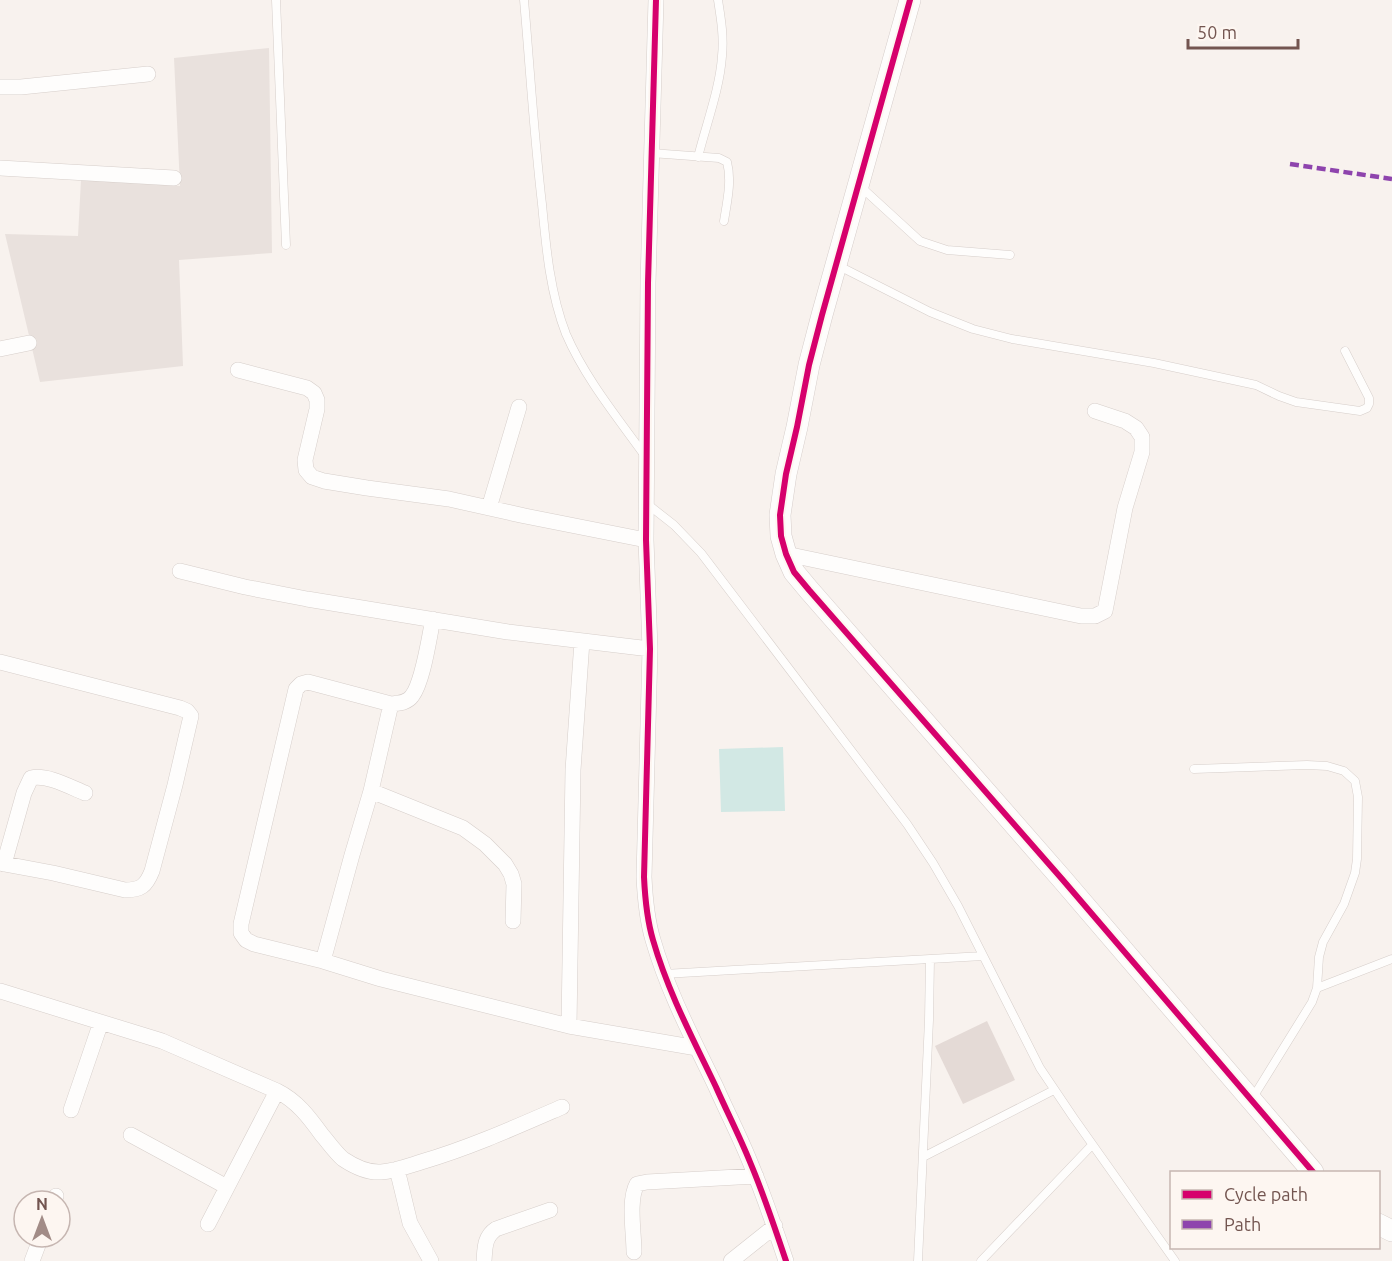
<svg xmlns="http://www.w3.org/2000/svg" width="1392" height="1261" viewBox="0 0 1392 1261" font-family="Ubuntu,sans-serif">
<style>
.industrial{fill:#e9e1dd}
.water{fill:#d2e8e4}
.building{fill:#e4dad6}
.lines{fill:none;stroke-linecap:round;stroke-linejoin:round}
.lane-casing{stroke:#d6ceca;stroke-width:9}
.street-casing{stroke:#d6ceca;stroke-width:16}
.secondary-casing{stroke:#d6cdca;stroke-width:22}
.lane{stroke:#fefdfc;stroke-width:8}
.street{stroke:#fefdfc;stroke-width:15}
.secondary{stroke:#fefdfc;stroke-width:21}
.quiet{stroke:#8e44ad;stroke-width:4.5;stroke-dasharray:9 4.5;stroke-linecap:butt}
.cycleway-casing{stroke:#fdf6f1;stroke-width:10}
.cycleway{stroke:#d6006c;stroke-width:6}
</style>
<rect width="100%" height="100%" fill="#f8f2ee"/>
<!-- industrial -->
<path class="industrial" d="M269,48L272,253L179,260L183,366L40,382L5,234L78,236L81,180L180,186L174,58Z"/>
<!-- water -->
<path class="water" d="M783,747L785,811L721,812L719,749Z"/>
<!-- building -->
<path class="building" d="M987,1021L1015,1080L963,1104L935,1046Z"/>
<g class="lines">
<defs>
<path id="lane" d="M276,0L286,245
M524,0C530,68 534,136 542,204C546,247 550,293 566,334C585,378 617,417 645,456
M651,153L719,158L727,162C732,181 727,202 724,221
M698,157C706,125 720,88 722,56C724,37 721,19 718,0
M861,187L920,241L947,250L1010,255
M837,265L930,312L973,329L1012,339L1154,363L1256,385L1279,396L1296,402L1360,411L1367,408L1369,404V398L1345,351
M646,503L674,525L701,553L907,824L933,863L958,906L1040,1068L1073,1117L1175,1261
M1194,769L1307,765L1327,766L1344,771L1355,781L1358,797L1357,859L1355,873L1344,904L1323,942L1319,957L1317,988L1312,1002L1252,1099
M664,974L983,956
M1317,988L1392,959
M923,1157L1054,1090
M918,1261L929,1020L930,959
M981,1261L1092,1145"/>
<path id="street" d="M656,0L648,283L646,540L650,649L644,877C645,898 647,920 653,940C668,992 693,1039 716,1087C727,1112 740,1137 750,1162C764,1195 775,1228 786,1261
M0,87H21L148,74
M0,168L174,178
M0,349L29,343
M238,370L307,388L314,393L317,400V409L305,460L306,470L312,477L324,481L367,488L449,499L525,516L646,540
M489,508L519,407
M786,554L1081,616H1095L1105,611L1125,508L1142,452V437L1136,428L1125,421L1095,411
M180,571L245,587L307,599L508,632L650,649
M433,619C429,638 423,682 412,696C407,703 399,703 391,704L308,682L301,684L296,689L241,924V933L246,940L254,944L323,961L381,979L569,1026L697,1048
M0,662L180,708L187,711L191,716L175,785L152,871C146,886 141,890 125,890L53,873L0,863
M371,791L463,828L485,844L505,864L511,874L514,884L513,921
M4,864L24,793L31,778C47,774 70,787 85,793
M323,961L352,855L371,791L391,704
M0,991L162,1041L277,1091C297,1101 309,1117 322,1135C329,1143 335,1152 343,1159C355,1167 367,1173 381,1172C395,1171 408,1166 421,1162C469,1148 516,1127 562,1107
M569,1026L573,770L582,641
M71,1110L101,1022
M131,1135L227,1187
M397,1169L410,1223L431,1261
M54,1201L56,1196
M208,1224L277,1091
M634,1252C634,1233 628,1200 637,1184L647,1182L756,1176
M32,1261L41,1237
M484,1261C485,1249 484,1237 496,1229L550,1210
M731,1261L775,1226"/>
<path id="secondary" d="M910,0L822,315L809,365L797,427L786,474L780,515L781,536L786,554L794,572L809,590L1062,879L1313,1172
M1378,1224L1392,1231"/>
</defs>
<!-- lane casing -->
<use href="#lane" class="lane-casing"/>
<!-- street casing -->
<use href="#street" class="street-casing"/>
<!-- secondary casing -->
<use href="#secondary" class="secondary-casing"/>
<!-- lane -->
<use href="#lane" class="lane"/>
<!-- street -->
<use href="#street" class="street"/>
<!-- secondary -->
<use href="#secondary" class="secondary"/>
<!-- quiet -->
<path class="quiet" d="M1290,164L1392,179"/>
<defs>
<path id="cycleway" d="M656,0L648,283L646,540L650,649L644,877C645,898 647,920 653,940C668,992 693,1039 716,1087C727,1112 740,1137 750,1162C764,1195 775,1228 786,1261
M910,0L822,315L809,365L797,427L786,474L780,515L781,536L786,554L794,572L809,590L1062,879L1313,1172"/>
</defs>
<!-- cycleway casing -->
<use href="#cycleway" class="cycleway-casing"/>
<!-- cycleway -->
<use href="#cycleway" class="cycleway"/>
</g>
<!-- legend -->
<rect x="1170" y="1171" width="210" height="78" fill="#fdf6f1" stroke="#c6b6b1" stroke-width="1.5"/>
<rect x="1182" y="1190" width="30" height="9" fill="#d6006c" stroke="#c6b6b1" stroke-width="1.5"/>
<text x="1224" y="1201" font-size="18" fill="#735550">Cycle path</text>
<rect x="1182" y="1220" width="30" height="9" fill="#8e44ad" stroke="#c6b6b1" stroke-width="1.5"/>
<text x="1224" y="1231" font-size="18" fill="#735550">Path</text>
<!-- north arrow -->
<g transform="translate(42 1219)"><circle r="28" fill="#fdf6f1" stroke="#c6b6b1" stroke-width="1.5"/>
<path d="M0-4.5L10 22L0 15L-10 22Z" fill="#a28c87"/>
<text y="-9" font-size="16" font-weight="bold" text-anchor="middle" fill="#735550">N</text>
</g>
<!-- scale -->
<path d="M1188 39v9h110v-9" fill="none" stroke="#735550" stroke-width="3"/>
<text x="1197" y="39" font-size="18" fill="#735550" stroke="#fdf6f1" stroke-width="4.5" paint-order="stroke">50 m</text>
</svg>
